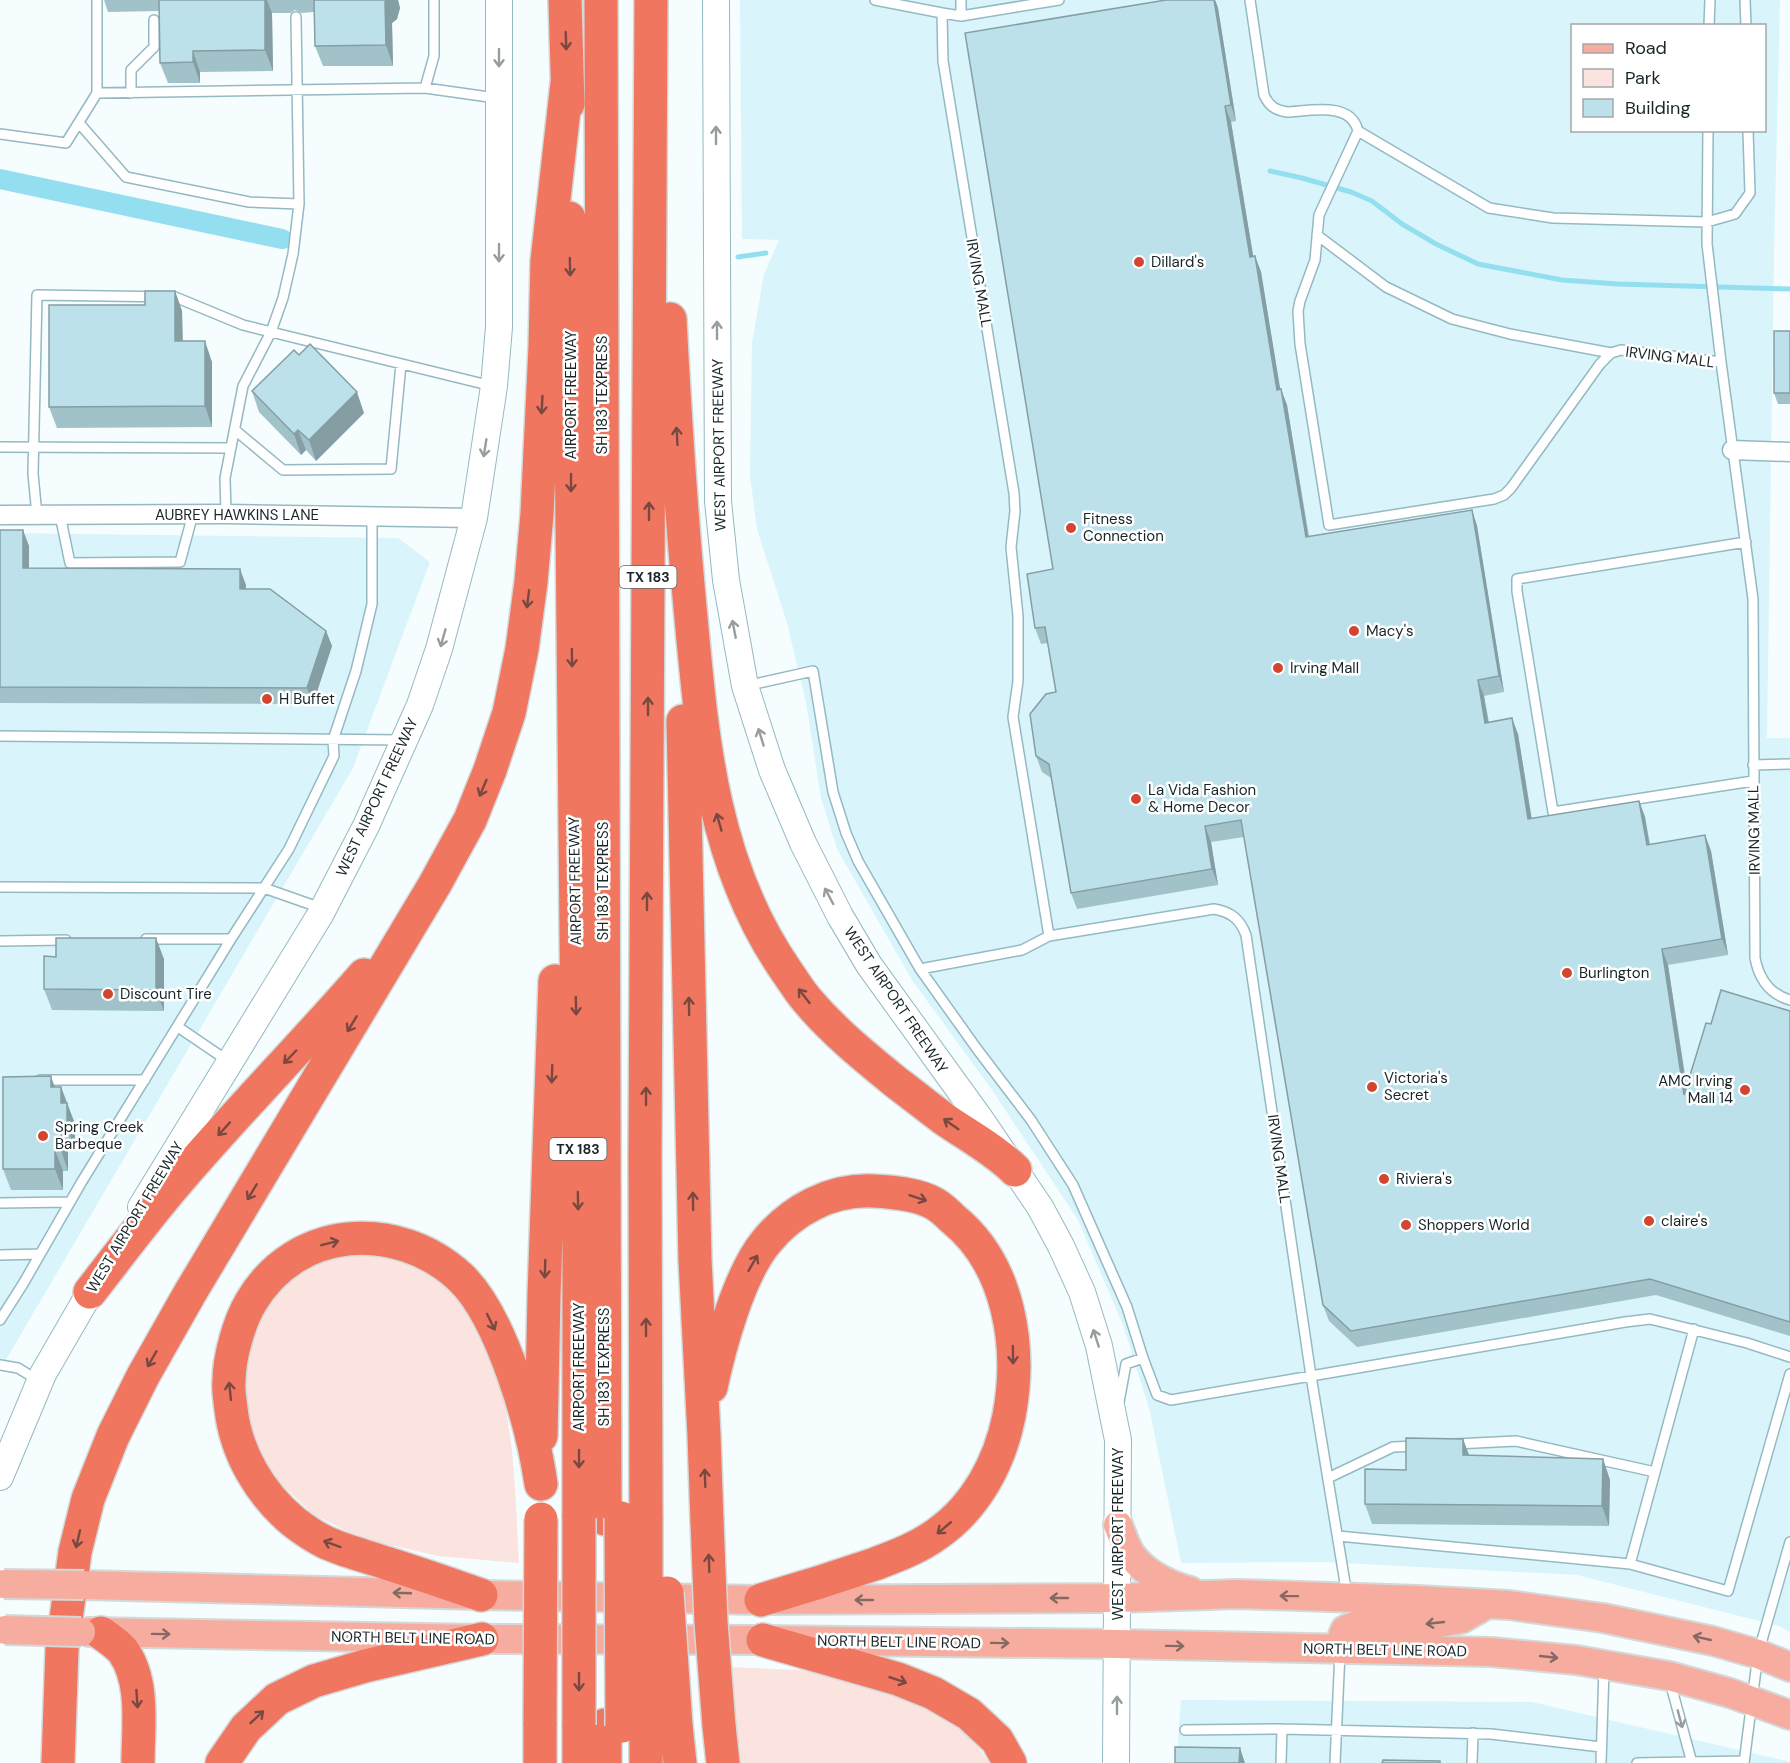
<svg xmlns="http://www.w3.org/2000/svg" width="1790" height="1763" viewBox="0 0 1790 1763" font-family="'DM Sans',sans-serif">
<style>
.built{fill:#d9f5fb;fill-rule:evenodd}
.green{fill:#fbe4e0}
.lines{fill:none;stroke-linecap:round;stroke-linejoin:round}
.stream{stroke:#94dfef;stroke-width:5}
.canal{stroke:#94dfef;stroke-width:20}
.service-casing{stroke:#95b9c2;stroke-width:12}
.minor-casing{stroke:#95b9c2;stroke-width:21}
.secondary-casing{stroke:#95b9c2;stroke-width:28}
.primary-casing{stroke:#d5d8d8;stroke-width:32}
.motorway-casing{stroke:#d5d8d8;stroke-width:36}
.service{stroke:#fff;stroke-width:9}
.minor{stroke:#fff;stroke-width:18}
.secondary{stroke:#fff;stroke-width:26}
.primary{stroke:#f6ad9f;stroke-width:28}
.motorway{stroke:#f0765f;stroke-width:33}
.primary-bridge-casing{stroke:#d5d8d8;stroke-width:32;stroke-linecap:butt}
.motorway-bridge-casing{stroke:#d5d8d8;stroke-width:36;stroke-linecap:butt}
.primary-bridge{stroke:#f6ad9f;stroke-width:28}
.motorway-bridge{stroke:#f0765f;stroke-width:33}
.wall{fill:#a2c2c9}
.shaded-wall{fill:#849ea4}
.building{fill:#bce1ea;stroke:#849ea4;stroke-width:1.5}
.oneway{stroke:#794941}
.oneway2{stroke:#979d9f}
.oneway3{stroke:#866964}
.poi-dot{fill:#d24630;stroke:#fff;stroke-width:2}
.labels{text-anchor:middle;stroke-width:5;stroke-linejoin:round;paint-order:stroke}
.shield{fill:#fff;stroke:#5d6669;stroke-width:1.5}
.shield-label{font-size:14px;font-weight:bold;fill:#172529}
.poi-label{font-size:15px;fill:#172529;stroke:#fff;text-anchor:start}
.street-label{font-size:15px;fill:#172529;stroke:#fff}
</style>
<rect width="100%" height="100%" fill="#f5fdfe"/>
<!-- built -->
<path class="built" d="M740,0H1780L1774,255L1767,738H1790V1632L1779,1626L1577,1575L1323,1562L1181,1563L1150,1412L1123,1325L1078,1220L992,1090L912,980L837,849L821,798L806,703L787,623L757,529L750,476L752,343L764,274L779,240L742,239ZM1572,26H1764V130H1572Z
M0,533L398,538L430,562L353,768L0,1370Z
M1181,1700L1532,1702L1787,1761L1790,1763H1176Z"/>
<!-- green -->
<path class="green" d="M383,1248C398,1256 413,1264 428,1273C434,1276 442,1279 447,1284C517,1358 513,1468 519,1563L438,1556L360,1538L313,1514L267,1471L246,1428L241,1390L247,1338L281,1282L320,1260Z
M727,1667L822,1671L933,1706L970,1737L990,1763H738Z"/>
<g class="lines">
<!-- stream -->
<path class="stream" d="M1270,171L1302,178L1351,192L1372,201L1402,224L1436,244L1478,264L1562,280L1618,284L1790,289
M738,257L766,253"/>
<!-- canal -->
<path class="canal" d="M0,179L282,239"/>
<defs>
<path id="service" d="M97,0V93L425,88L496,98
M875,0L942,13
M961,0V16
M1059,0L961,16L942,13L943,61L1014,493L1015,511L1011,547L1018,616V681L1013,717L1049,936L1214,909C1231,912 1240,919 1246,935L1311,1376L1171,1400L1157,1395L1143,1358L1126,1364L1119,1402
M1250,0L1264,95C1269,106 1275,110 1287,112C1310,111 1351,101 1358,131L1319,215L1315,260L1300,301L1298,311L1300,344L1329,525L1494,499L1504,495L1511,488L1600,364L1611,353L1621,350L1721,362L1753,599L1755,958C1759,979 1769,994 1790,1000
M1745,0L1746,26
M296,17L299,204L293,254L283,298L271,332L492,386
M1709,26L1710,0
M425,88L434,56V0
M131,93V70L154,47V20
M79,123L126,177L249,202L299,204
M1708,130L1707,244L1721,362
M1358,131L1489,208L1553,218L1707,222L1735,214L1750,193L1748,130
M0,134L66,143L97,93
M1317,235L1386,287L1452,319L1510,334L1611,353
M235,430L283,470L391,469L401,364
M0,447L231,448
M37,515L33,474L37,295L175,297L243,325L271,332L243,386L225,478L226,514
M60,515L70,563L180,562L193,514
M1746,542L1517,579V591L1553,812L1753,781
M746,686L813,671L833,792L846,833L858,861L920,969L977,1049L1031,1120L1073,1185L1127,1307L1143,1358
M0,736L403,740
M1753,765L1790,764
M0,887L264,888L321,908
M146,939H231
M0,941L66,940
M920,969L1022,950L1049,936
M178,1027L228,1061
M40,1080H145
M0,1203L70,1202
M0,1255L40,1254
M0,1320L23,1284L81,1183L231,939L289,849L334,756L333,740L356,671L372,604V517
M0,1365L18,1368L39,1381
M1455,1444L1516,1441L1655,1472
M1328,1478L1393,1447L1418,1446
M1338,1536L1630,1564L1728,1591L1790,1374
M1630,1564L1694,1329
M1347,1595L1311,1376L1625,1322L1650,1319L1747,1343L1790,1357
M1670,1682L1692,1763
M1185,1730L1282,1729L1491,1734L1601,1747
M1281,1763L1282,1729
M1335,1763L1340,1652
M1472,1763L1473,1733
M1601,1763L1604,1669
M1637,1763L1744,1761
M1744,1763L1758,1654L1790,1542"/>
<path id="minor" d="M1732,450L1790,452
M0,515L226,514L474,518"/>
<path id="secondary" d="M716,0L718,501L726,580L745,686L772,770L803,843L840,916L869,965L981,1120L1040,1207L1061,1246L1082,1292L1099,1346L1118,1440L1116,1763
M141,1207L320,915L366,826L420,705L439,649L474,518L494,386L499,327V0
M0,1477L43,1374L99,1277"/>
<path id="primary" d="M1118,1525C1122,1535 1126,1548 1132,1556C1147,1575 1168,1585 1190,1591
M84,1585L481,1595L761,1600L1117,1598L1238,1594L1418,1600L1509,1605L1603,1618L1713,1641L1758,1654L1790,1667
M89,1632L482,1639L763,1640L1117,1644L1491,1652L1576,1660L1669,1676L1730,1693L1790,1715
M1340,1649L1342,1638L1345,1630L1357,1625L1435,1624L1461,1619L1482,1607"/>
<path id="motorway" d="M565,0L568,104
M601,0L605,1519
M569,218L579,1232V1518
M670,319C675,415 681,511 690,607C702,736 711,863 787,972C794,982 800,992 807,1000C834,1032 865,1057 897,1083C913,1095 928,1107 944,1119C967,1135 995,1150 1015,1170
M683,721L695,1260L704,1435L707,1521
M90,1292C119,1255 147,1217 178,1181C238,1111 303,1045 364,975
M711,1387C720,1345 739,1275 766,1242C792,1210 831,1189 873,1191C893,1192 918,1194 935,1204C942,1208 948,1214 953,1219C1010,1265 1022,1348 1009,1416C1000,1462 976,1507 937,1534C918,1548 896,1556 875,1564C837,1577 799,1589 761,1600
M541,1436L544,1295L555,981
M646,1519L645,1154L651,0
M481,1595C449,1584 418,1573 386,1563C366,1556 344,1551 325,1542C315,1537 303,1529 294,1522C260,1494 236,1453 231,1409C230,1400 228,1390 229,1381C229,1358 239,1322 251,1302C296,1225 397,1219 460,1277C502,1316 533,1428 541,1484
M101,1633C108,1638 117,1644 123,1651C145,1682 138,1727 138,1763
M763,1640L898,1679L933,1693L969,1714L997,1740L1010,1763
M540,1722V1763
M579,1725V1763
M605,1725V1763
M646,1726V1763
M676,1726L680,1763
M719,1726L723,1763
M58,1763L62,1649L75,1552L88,1499L113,1436L143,1376L190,1293L435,884L470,820L490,770L509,713L522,649L531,582L537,514L545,347L547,261L567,83
M222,1763L246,1728L277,1699L314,1681L365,1666L482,1639"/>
</defs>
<!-- service casing -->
<use href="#service" class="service-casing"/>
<!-- minor casing -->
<use href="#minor" class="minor-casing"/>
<!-- secondary casing -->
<use href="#secondary" class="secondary-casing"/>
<!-- primary casing -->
<use href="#primary" class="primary-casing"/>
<!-- motorway casing -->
<use href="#motorway" class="motorway-casing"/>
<!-- service -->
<use href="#service" class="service"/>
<!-- minor -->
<use href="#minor" class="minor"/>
<!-- secondary -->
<use href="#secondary" class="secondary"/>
<!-- primary -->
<use href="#primary" class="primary"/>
<!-- motorway -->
<use href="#motorway" class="motorway"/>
<defs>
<path id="primary-bridge" d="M4,1584L84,1585
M5,1630L81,1632"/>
<path id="motorway-bridge" d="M579,1518V1725
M621,1518L622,1726
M707,1521L711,1622L719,1726
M667,1593L676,1726
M540,1722L541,1519
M646,1726V1519"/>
</defs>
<!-- primary-bridge casing -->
<use href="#primary-bridge" class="primary-bridge-casing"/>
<!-- motorway-bridge casing -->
<use href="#motorway-bridge" class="motorway-bridge-casing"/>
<!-- primary-bridge -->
<use href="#primary-bridge" class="primary-bridge"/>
<!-- motorway-bridge -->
<use href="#motorway-bridge" class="motorway-bridge"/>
</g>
<!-- wall -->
<path class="wall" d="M104,0H398L400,8L397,19L392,23L393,66H323L315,46L314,12L301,13L295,10L291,13H272L273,71L200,72V83H168L160,63L159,11L108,12Z
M1166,0H1215L1218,8L1236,121L1231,122L1253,256H1255L1261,272L1280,390L1287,405L1309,536L1472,510L1477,526L1504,692L1484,696L1489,722L1518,734L1532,819L1639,801L1645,817L1650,844L1705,835L1711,851L1728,955L1668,965L1687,1087L1711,1024L1790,1011V1336L1656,1295L1357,1347L1329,1321L1323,1305L1244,837L1211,842L1218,885L1077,909L1071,893L1051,778L1042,772L1036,756L1056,692L1048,643L1041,644L1035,628L1053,569Z
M175,291L182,311L183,341L212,362V427L57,428L49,407L145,305Z
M1790,331V404H1778L1774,393Z
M299,355L364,413L316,461L306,450L301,455L259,412L252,391Z
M0,530L29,546V568L246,585L245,589L326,631L332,646L313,704L0,703Z
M56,957L164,959V1011L52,1010L44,989Z
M55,1087H61L75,1124V1148H68V1171H63V1190H11L3,1169Z
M1463,1439L1469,1456L1603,1459L1610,1480L1609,1526L1372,1524L1365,1504L1406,1470Z"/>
<!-- shaded-wall -->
<path class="shaded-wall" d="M265,0H267L272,13L273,71L265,50Z
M387,0H398L400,8L397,19L392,23L393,66L386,45L385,2Z
M1214,0H1215L1218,8L1236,121L1231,105Z
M193,51L200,72V83L193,62Z
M1225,106L1231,122L1256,273L1250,257Z
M1255,256L1261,272L1283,406L1277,390Z
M175,291L182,311L183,362L175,341Z
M205,341L212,362V427L205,406Z
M1281,389L1287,405L1311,553L1306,537Z
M357,392L364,413L316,461L309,440Z
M298,430L306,450L301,455L294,434Z
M1472,510L1477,526L1504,692L1499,676Z
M23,530L29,546V584L23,568Z
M240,569L246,585L245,605L240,589Z
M326,631L332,646L313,704L307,688Z
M1478,680L1484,696L1491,739L1485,723Z
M1512,718L1518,734L1534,835L1528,819Z
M1639,801L1645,817L1652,861L1647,845Z
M1205,826L1211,842L1218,885L1212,869Z
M1705,835L1711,851L1728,955L1722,939Z
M156,938L164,959V1011L156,990Z
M1662,949L1668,965L1690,1111L1684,1095Z
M51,1076L58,1097L51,1087Z
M61,1087L75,1124V1148L67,1127L61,1103Z
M61,1127L68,1148V1171L61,1150Z
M55,1150L63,1171V1190L55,1169Z
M1463,1439L1471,1460L1463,1455Z
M1603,1459L1610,1480L1609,1526L1602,1506Z
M1240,1748L1245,1763H1239Z"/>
<!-- building -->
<path class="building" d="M159,0H265V50L193,51V62L160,63Z
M314,0H387L385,2L386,45L315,46Z
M1166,0H1214L1231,105L1225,106L1250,257L1255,256L1277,390L1281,389L1306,537L1472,510L1499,676L1478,680L1485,723L1512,718L1528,819L1639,801L1647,845L1705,835L1722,939L1662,949L1684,1095L1706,1023L1711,1024L1721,990L1790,1011V1322L1650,1279L1351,1331L1323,1305L1241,820L1205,826L1212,869L1071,893L1049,764L1036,756L1030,714L1046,694L1056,692L1045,627L1035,628L1027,574L1053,569L965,33Z
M145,291H175V341H205V406L49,407V305H145Z
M1774,331H1790V393H1774Z
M310,344L357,392L309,440L298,430L294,434L252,391L294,350L299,355Z
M0,530H23V568L240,569V589H270L326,631L307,688L0,687Z
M56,938H156V990L44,989V956L56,957Z
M51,1076V1087H61V1103H67V1127H61V1150H55V1169H3V1077Z
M1406,1438L1463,1439V1455L1603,1459L1602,1506L1365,1504V1469L1406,1470Z
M1175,1747L1240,1748L1239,1763H1175Z
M1383,1760L1440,1761V1763H1382Z"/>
<!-- one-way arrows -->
<defs><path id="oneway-shaft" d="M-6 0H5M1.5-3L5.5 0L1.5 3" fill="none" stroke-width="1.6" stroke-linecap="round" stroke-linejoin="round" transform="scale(1.5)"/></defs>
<g class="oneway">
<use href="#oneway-shaft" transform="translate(566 41) rotate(88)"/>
<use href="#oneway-shaft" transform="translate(570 267) rotate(89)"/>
<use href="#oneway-shaft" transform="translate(542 405) rotate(93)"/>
<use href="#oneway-shaft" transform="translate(677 436) rotate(-93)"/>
<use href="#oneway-shaft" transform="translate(571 483) rotate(90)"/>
<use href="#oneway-shaft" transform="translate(649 511) rotate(-90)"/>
<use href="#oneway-shaft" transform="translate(528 599) rotate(97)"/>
<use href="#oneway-shaft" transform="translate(572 658) rotate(89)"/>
<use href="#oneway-shaft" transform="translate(648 706) rotate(-90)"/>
<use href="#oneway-shaft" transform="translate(483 788) rotate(113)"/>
<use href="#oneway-shaft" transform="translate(719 822) rotate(-106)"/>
<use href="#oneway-shaft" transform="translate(647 901) rotate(-90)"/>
<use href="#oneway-shaft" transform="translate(804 996) rotate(-128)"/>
<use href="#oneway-shaft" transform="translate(576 1006) rotate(89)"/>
<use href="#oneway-shaft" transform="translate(689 1006) rotate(-91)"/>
<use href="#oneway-shaft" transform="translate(352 1024) rotate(121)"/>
<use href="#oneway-shaft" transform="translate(290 1057) rotate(134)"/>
<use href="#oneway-shaft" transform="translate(552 1074) rotate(92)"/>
<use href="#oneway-shaft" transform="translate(646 1096) rotate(-90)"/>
<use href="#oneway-shaft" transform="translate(951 1124) rotate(-145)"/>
<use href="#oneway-shaft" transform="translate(224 1129) rotate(132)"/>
<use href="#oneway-shaft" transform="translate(252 1192) rotate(121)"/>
<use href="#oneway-shaft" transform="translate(918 1198) rotate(18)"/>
<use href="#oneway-shaft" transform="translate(578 1201) rotate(89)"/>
<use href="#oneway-shaft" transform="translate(693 1201) rotate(-91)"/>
<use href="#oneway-shaft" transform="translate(330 1243) rotate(-14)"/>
<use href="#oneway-shaft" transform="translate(753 1263) rotate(-60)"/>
<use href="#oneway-shaft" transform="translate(545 1269) rotate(92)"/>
<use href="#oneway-shaft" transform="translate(491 1322) rotate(64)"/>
<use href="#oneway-shaft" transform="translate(646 1327) rotate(-90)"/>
<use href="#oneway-shaft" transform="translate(1013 1355) rotate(89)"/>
<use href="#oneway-shaft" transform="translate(152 1359) rotate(120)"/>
<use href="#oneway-shaft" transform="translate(230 1391) rotate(-96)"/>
<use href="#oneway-shaft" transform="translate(579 1459) rotate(90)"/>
<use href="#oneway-shaft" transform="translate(705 1478) rotate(-92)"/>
<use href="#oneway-shaft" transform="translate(944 1528) rotate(140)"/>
<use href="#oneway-shaft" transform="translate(78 1539) rotate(103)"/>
<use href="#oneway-shaft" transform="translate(332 1544) rotate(-160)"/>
<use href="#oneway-shaft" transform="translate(709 1563) rotate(-92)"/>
<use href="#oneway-shaft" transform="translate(898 1680) rotate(19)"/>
<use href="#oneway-shaft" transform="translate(579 1682) rotate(90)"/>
<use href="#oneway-shaft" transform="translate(137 1699) rotate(86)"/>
<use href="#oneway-shaft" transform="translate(257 1717) rotate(-43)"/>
</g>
<g class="oneway2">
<use href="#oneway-shaft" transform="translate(499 58) rotate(90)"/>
<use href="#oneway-shaft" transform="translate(716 135) rotate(-90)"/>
<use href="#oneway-shaft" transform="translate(499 253) rotate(90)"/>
<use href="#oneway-shaft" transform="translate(717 330) rotate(-90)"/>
<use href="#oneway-shaft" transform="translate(485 448) rotate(99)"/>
<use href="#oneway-shaft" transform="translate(734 629) rotate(-101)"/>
<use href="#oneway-shaft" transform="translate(443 638) rotate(106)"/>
<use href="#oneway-shaft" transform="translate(761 737) rotate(-107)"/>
<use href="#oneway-shaft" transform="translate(829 896) rotate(-118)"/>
<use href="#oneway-shaft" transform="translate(1096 1338) rotate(-108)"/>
<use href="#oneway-shaft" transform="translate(1117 1705) rotate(-90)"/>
<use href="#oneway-shaft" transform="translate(1680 1719) rotate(75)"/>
</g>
<g class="oneway3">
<use href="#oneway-shaft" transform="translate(402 1593) rotate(-178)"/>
<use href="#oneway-shaft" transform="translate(1289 1596) rotate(-179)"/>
<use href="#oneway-shaft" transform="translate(1059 1598) rotate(180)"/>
<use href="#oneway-shaft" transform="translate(864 1600) rotate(180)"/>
<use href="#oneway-shaft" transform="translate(1435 1623) rotate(174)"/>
<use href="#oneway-shaft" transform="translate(161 1634) rotate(1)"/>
<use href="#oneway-shaft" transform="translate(1702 1638) rotate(-167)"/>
<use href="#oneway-shaft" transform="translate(1000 1643) rotate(1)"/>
<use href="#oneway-shaft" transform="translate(1175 1646) rotate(1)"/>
<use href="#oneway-shaft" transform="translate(1549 1657) rotate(6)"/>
</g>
<!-- markers -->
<g class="poi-dot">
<circle cx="1139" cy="262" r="6"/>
<circle cx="1071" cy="528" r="6"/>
<circle cx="1354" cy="631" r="6"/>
<circle cx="1278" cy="668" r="6"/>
<circle cx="267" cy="699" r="6"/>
<circle cx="1136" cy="799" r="6"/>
<circle cx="1567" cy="973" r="6"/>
<circle cx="108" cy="994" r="6"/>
<circle cx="1372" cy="1087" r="6"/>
<circle cx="1745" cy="1090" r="6"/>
<circle cx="43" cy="1136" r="6"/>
<circle cx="1384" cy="1179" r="6"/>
<circle cx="1649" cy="1221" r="6"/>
<circle cx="1406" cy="1225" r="6"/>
</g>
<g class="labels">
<!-- shield labels -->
<g class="shield">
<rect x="619.5" y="566" width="57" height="22" rx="4.5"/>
<rect x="549.5" y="1138" width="57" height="22" rx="4.5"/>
</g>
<g class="shield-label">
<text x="648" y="582">TX 183</text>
<text x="578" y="1154">TX 183</text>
</g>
<!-- poi labels -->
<g class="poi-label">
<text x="1151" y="267">Dillard's</text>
<text x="1083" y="524">Fitness<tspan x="1083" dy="17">Connection</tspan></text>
<text x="1366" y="636">Macy's</text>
<text x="1290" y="673">Irving Mall</text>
<text x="279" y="704">H Buffet</text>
<text x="1148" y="795">La Vida Fashion<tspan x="1148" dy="17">&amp; Home Decor</tspan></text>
<text x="1579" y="978">Burlington</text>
<text x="120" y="999">Discount Tire</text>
<text x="1384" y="1083">Victoria's<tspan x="1384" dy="17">Secret</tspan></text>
<text x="1733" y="1086" text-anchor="end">AMC Irving<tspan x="1733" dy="17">Mall 14</tspan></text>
<text x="55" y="1132">Spring Creek<tspan x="55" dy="17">Barbeque</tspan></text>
<text x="1396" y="1184">Riviera's</text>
<text x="1661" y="1226">claire's</text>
<text x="1418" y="1230">Shoppers World</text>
</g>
<!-- street labels -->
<g class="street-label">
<text transform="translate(979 283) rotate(80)" y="5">IRVING MALL</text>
<text transform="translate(1670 357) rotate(7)" y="5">IRVING MALL</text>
<text transform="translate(571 395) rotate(-90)" y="5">AIRPORT FREEWAY</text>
<text transform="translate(602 395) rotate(-90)" y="5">SH 183 TEXPRESS</text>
<text transform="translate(719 445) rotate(-91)" y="5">WEST AIRPORT FREEWAY</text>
<text x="237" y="520">AUBREY HAWKINS LANE</text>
<text transform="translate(377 797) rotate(-65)" y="5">WEST AIRPORT FREEWAY</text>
<text transform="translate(1754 830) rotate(-91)" y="5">IRVING MALL</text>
<text transform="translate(575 881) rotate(-91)" y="5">AIRPORT FREEWAY</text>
<text transform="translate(603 881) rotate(-90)" y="5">SH 183 TEXPRESS</text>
<text transform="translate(896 1000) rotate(56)" y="5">WEST AIRPORT FREEWAY</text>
<text transform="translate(1279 1159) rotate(82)" y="5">IRVING MALL</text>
<text transform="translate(135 1217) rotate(-59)" y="5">WEST AIRPORT FREEWAY</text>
<text transform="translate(579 1367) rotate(-90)" y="5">AIRPORT FREEWAY</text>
<text transform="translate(604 1367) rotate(-90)" y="5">SH 183 TEXPRESS</text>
<text transform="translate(1118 1534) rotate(-90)" y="5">WEST AIRPORT FREEWAY</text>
<text transform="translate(413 1638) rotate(1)" y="5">NORTH BELT LINE ROAD</text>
<text transform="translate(899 1642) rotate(1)" y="5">NORTH BELT LINE ROAD</text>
<text transform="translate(1385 1650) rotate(1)" y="5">NORTH BELT LINE ROAD</text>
</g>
</g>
<!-- legend -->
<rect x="1571" y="24" width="195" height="108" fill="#ffffff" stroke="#a2a8a9" stroke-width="1.5"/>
<rect x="1583" y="44" width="30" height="9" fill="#f6ad9f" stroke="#a2a8a9" stroke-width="1.5"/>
<text x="1625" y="54" font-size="18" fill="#172529">Road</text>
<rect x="1583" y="69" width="30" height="18" fill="#fbe4e0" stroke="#a2a8a9" stroke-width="1.5"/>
<text x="1625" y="84" font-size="18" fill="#172529">Park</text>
<rect x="1583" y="99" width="30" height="18" fill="#bce1ea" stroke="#a2a8a9" stroke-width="1.5"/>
<text x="1625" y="114" font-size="18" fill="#172529">Building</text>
</svg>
